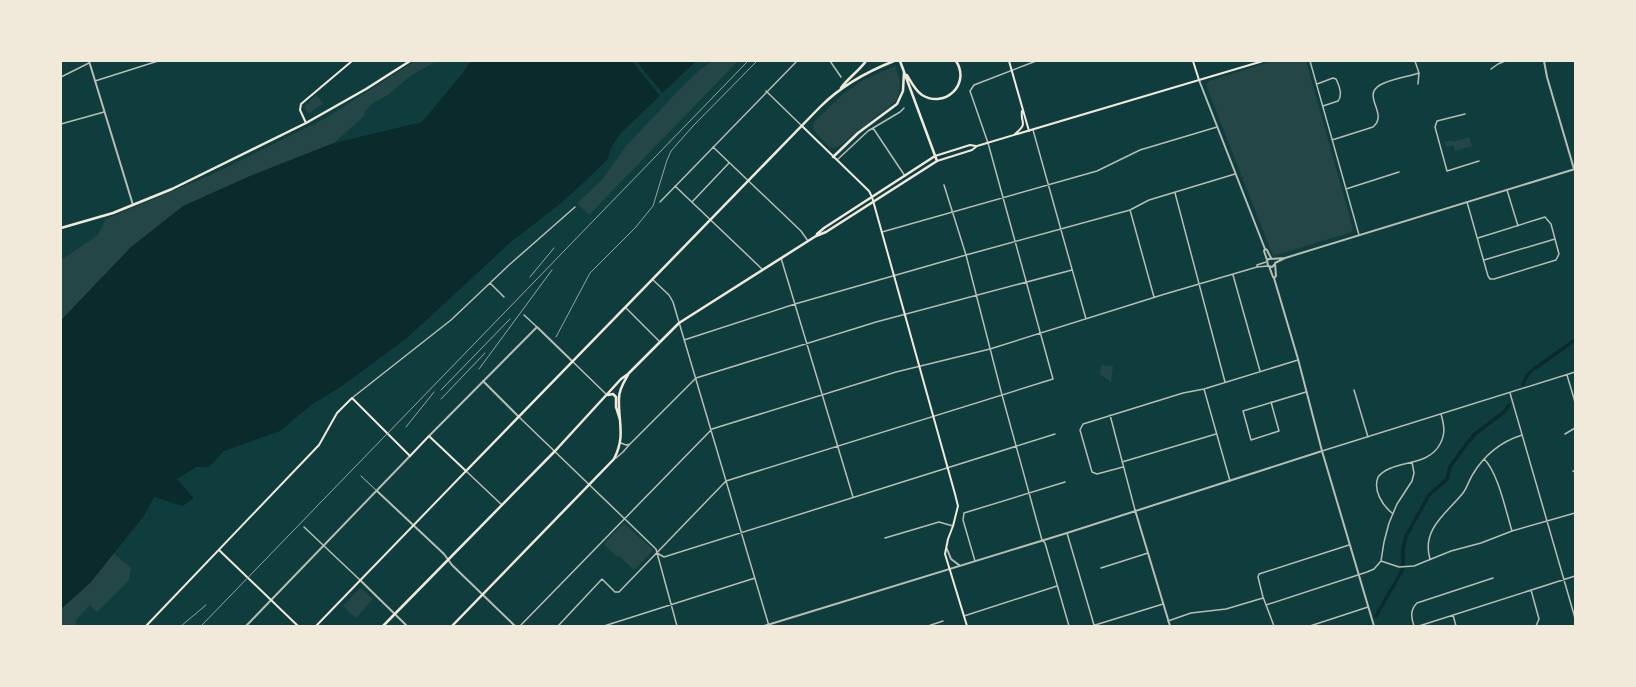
<svg xmlns="http://www.w3.org/2000/svg" width="1636" height="687" viewBox="0 0 1636 687" font-family="Signika,sans-serif">
<style>
.green{fill:#244646}
.water{fill:#0a2a2b}
.pier{fill:#0f3d3e}
.lines{fill:none;stroke-linecap:round;stroke-linejoin:round}
.canal{stroke:#0a2a2b;stroke-width:3.5}
.service{stroke:#b8beb3;stroke-width:1}
.minor{stroke:#b8beb3;stroke-width:1.5}
.tertiary{stroke:#b8beb3;stroke-width:2}
.secondary{stroke:#f1e9da;stroke-width:2}
.primary{stroke:#f1e9da;stroke-width:2.5}
.trunk{stroke:#f1e9da;stroke-width:2.5}
.rail{stroke:#97a49c;stroke-width:1}
</style>
<rect width="100%" height="100%" fill="#0f3d3e"/>
<!-- green -->
<path class="green" d="M415,61H436L409,77L388,95L373,103L365,111L364,116L334,143L250,176L65,316L61,321V260L98,235L106,219L211,175L326,118Z
M713,61H738L589,215L577,203L601,181L627,145L681,88L701,69Z
M1273,61H1306L1353,229L1352,232L1273,256L1206,85L1209,81Z
M895,66C900,78 903,90 895,102L838,147L832,148L828,146L813,130L814,122L842,95L863,80Z
M316,95L323,103L309,114L304,107Z
M1469,137L1472,146L1455,151L1454,145L1446,147L1445,142L1452,140L1453,142Z
M1101,365L1113,366L1111,382L1100,374Z
M624,523L653,550L634,570L619,556L617,557L604,544Z
M113,553L131,568L129,580L97,612L90,605L75,621L77,626H61V609L90,583Z
M360,588L362,589L373,599L356,618L343,606Z"/>
<!-- water -->
<path class="water" d="M471,61H696L620,134L611,148L607,160L583,183L560,204L512,241L407,338L342,386L311,405L280,431L224,451L209,467H196L177,479L194,498L183,506L154,497L144,516L90,583L61,609V321L65,316L131,247L183,206L250,176L334,143L422,122L462,74Z"/>
<!-- pier -->
<path class="pier" d="M632,61H636L664,95L661,97Z"/>
<g class="lines">
<!-- canal -->
<path class="canal" d="M1523,384L1528,374L1534,369L1575,340
M1403,564V548L1406,536L1429,495L1447,479L1450,467L1468,442L1475,434L1504,412L1509,405
M1376,616L1403,569
M1368,626H1369"/>
<!-- service -->
<path class="service" d="M361,476L377,491"/>
<!-- minor -->
<path class="minor" d="M830,61L841,77
M1310,61L1359,235
M1415,61L1419,73L1418,84
M1491,69L1498,64L1505,61
M61,77L89,63
M95,81L158,61
M1317,84L1333,78L1336,79C1339,85 1343,95 1338,101L1323,106
M766,91L802,126
M1465,114L1437,121L1435,127L1447,171L1479,161
M61,124L104,112
M873,128L905,176
M1033,130L1086,319
M1332,140L1373,127C1389,114 1361,96 1380,85C1391,79 1407,77 1419,73
M713,147L801,231L808,241
M837,160L868,131L900,112L904,108
M944,185L966,255L1002,395L1042,540L1045,543L1069,626
M675,186L762,269
M1346,189L1399,172
M1507,190L1518,226
M1175,193L1225,382
M660,202L797,61
M692,202L729,163
M1467,202L1488,276L1490,279H1494L1556,260L1559,254L1551,224L1545,217L1478,238
M1130,210L1154,297
M882,232L1097,171L1140,150L1217,127
M781,258L853,497
M1484,260L1555,239
M1266,262L1257,265V267L1268,266
M1233,275L1260,371
M653,280L669,295L673,302L769,626
M490,283L504,297
M626,308L660,342
M524,315L537,327
M684,340L795,304L966,255L1130,210L1149,200L1235,174
M572,361L607,395
M1567,375L1575,402
M1204,389L1230,481
M1354,390L1368,437
M1510,393L1575,618
M352,398L451,320L509,265L575,207
M1271,402L1279,431L1251,440L1243,411L1306,392
M1110,415L1135,510
M519,417L656,549L677,626
M1565,434L1575,428
M630,444L696,378L876,322L1072,270
M1322,451L1575,372
M616,458L623,452L630,444L626,445L621,443
M1484,459C1498,472 1506,512 1512,531
M1122,462L1216,434
M1123,467L1097,474L1092,472L1080,430L1083,424L1183,393L1204,389L1298,360
M466,471L502,505
M1573,471L1575,472
M1392,513C1382,505 1373,490 1378,477C1392,459 1428,468 1440,444C1446,433 1444,425 1441,414
M304,527L360,580
M1067,533L1094,625
M885,538L939,522L953,526
M657,553L664,557L1055,434
M1430,559C1421,529 1447,513 1463,493C1467,488 1469,480 1473,474C1485,454 1500,442 1522,435
M975,561L963,520L964,513L1065,482
M1381,561L1399,567L1414,566L1451,551L1481,543L1512,531L1575,513
M1101,568L1148,553
M1531,590L1539,619L1536,626
M1266,605L1367,572L1374,569L1381,561L1384,542L1389,523L1397,504L1412,481L1414,473L1412,462
M1453,615L1456,626
M964,616L1057,586
M1168,621L1191,613L1226,609L1263,598
M520,626L712,429L896,372L990,349L1165,294L1257,267
M558,626L602,579L615,592H619L726,481L1053,379L988,143L970,91L974,85L1036,61
M604,626L755,578
M928,626L943,621
M1092,626L1163,604
M1274,626L1263,597L1258,577L1259,574L1349,545
M1310,626L1368,607
M1414,626C1411,617 1410,610 1417,603L1493,578
M1419,626L1575,576"/>
<!-- tertiary -->
<path class="tertiary" d="M89,61L133,205
M1544,61L1547,77L1574,169
M1199,80L1265,249L1264,251L1267,260
M1265,249L1267,250L1271,258
M1274,265L1272,267L1268,266L1267,260L1269,259L1285,258
M1269,266L1273,277L1274,278L1276,276L1275,263L1285,258L1575,169
M1274,278L1298,359L1322,451L1374,626
M483,381L519,417
M429,436L537,327L572,361
M377,491L444,554L452,565L515,626
M1135,510L1170,626
M947,549L951,559L959,565
M360,580L407,626
M246,626L410,456
M764,626L1067,533L1322,451"/>
<!-- secondary -->
<path class="secondary" d="M1009,61L1029,131
M1193,61L1199,80
M306,123L300,110L301,104L352,61
M802,126L869,191L872,197L955,494L958,506L953,526L948,539L945,554L967,626
M1015,134C1029,122 1020,124 1022,111
M935,156L970,145L976,146
M937,161L972,150L977,146L1263,61
M219,550L298,626
M146,626L319,445L337,413L352,398L410,456L429,436L466,471L316,626"/>
<!-- primary -->
<path class="primary" d="M907,75C911,82 915,90 922,95C945,109 971,84 956,61
M841,88C848,78 859,71 866,61
M833,157L858,133L897,104L903,91L904,72
M817,234L824,228L935,156
M608,395L613,394L616,397V407L620,420
M466,471L820,107C841,86 866,72 894,61
M383,626L555,451L621,379L628,374L679,323L816,236L826,232L937,161L900,61
M452,626L614,459C626,436 618,421 619,398C619,389 624,382 628,375"/>
<!-- trunk -->
<path class="trunk" d="M61,228L113,213L172,189L306,123L366,89L410,61"/>
<!-- rail -->
<path class="rail" d="M530,277L554,248
M556,337L590,273L635,228L653,206L667,160L671,151L693,126L757,61
M479,369L552,270
M441,390L510,319
M441,399L485,353
M406,427L434,392
M181,626L206,605
M201,626L748,61"/>
</g>
<!-- border -->
<rect width="1636" height="687" fill="none" stroke="#f1e9da" stroke-width="124"/>
</svg>
